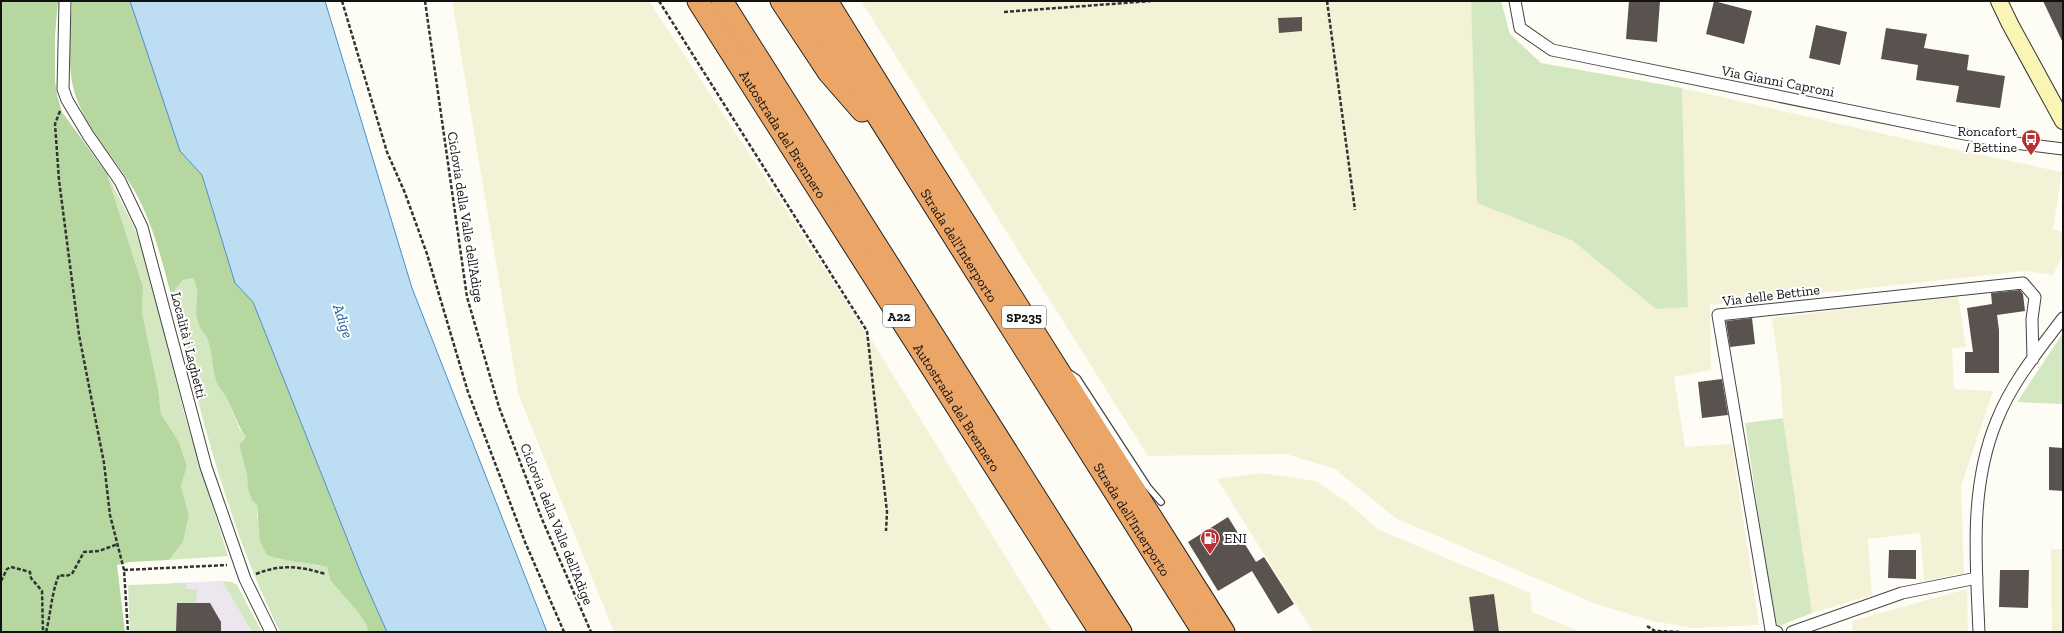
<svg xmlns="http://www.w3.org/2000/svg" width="2064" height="633" viewBox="0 0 2064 633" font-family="'Zilla Slab',serif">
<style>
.industrial{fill:#ede6ee}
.farmland{fill:#f4f2d6}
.green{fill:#d3e8c0}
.forest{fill:#b7d7a0}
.water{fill:#bdddf3;stroke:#4890c5}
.building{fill:#59524e}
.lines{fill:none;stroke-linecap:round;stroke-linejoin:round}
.lane-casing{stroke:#444;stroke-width:8}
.street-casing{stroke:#444;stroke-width:13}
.secondary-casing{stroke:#333;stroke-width:18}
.highway-casing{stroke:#222;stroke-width:23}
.path{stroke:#333;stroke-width:2.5;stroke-dasharray:4 2;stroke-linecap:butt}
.lane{stroke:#fff;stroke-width:5.5}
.street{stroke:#fff;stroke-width:11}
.secondary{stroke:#faf4b5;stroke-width:16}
.highway{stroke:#eba667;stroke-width:21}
.labels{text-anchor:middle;stroke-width:4;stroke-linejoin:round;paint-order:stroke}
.shield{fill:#fff;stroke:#585858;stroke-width:1}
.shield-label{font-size:13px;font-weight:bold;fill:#111}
.street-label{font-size:14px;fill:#111;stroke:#fff}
.poi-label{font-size:14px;fill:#111;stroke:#fff;text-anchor:end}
.water-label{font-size:15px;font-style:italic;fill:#21639c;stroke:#fff}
</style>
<rect width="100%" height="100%" fill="#fefdf5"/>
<!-- industrial -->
<path class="industrial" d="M222,581L252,632H169L171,583Z"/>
<!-- farmland -->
<path class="farmland" d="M452,1H649L874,344L1052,632H614L518,393Z
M861,1H1471L1477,203L1573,241L1656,309L1688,306L1682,88L1897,137L2062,172L2053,229L2063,232V254L2053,275L2025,271L1710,305L1711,370L1674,377L1685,447L1732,444L1759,625L1693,628L1652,621L1596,604L1397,519L1335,469L1286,454L1148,456Z
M1958,296L1966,347L1952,348L1954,389L1993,391L1961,486L1964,573L1924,581L1920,533L1868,539L1872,595L1812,613L1783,418L1780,375L1772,318Z
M1262,473L1316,481L1347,502L1379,530L1530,593L1532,612L1581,632H1313L1217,479Z
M2051,549H2063V632H2052Z
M1967,589L1968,632H1853L1852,621Z"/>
<!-- green -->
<path class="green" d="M1471,1H1501L1510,34L1541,63L1682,88L1688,307L1656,309L1573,241L1477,203Z
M107,174L135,229L147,263L185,417L228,556L169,560L183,542L189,515L181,486L187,466L179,442L161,414L158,388L142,312L143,287Z
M193,278L197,286L199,299L196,307L198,323L207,337L214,358L215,379L227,398L239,428L246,437L239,445C241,454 245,463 247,473C250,485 247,495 257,505V516L278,559L297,561L327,567L330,580L357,611L366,624L368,632H280C227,525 200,410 171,295L183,280Z
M2063,333V404L2017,402Z
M1783,418L1812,613L1779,626L1774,620L1745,423Z
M222,581L232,582L237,585L262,632H252Z
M186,583V589H197L196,603H177L176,632H130L128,585Z"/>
<!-- forest -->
<path class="forest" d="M1,1H58L55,36V81L57,95L62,112L107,174L143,287L142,312L158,388L161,414L179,442L187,466L181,486L189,515L183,542L169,560L129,562L117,565L125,632H1Z
M72,1H130L180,150L202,175L235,283L253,302L362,576L387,632H368L366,624L357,611L330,580L327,567C307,562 286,562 267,555L260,541L257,505L252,500L248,488L247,474L239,445L246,437C237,425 234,412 227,399C224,392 216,385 215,377C212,364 213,352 207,338C205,333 199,328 198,322C192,304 203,298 193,278L183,280L171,295C162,260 152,221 134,190C116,159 88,131 76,97C66,70 71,30 72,1Z"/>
<!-- water -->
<path class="water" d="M130,1H325L412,288L547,632H387L362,576L253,302L235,283L202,175L180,151Z"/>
<!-- building -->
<path class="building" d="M1629,1H1660L1657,42L1626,39Z
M1714,1L1752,11L1744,44L1706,34Z
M2043,1H2063V43Z
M1302,17V31L1279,33L1278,18Z
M1816,25L1847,32L1840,65L1809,58Z
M1886,28L1927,34L1924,48L1969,55L1967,70L2005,76L2000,108L1956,102L1959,86L1916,80L1918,65L1881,59Z
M2020,290L2023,294L2025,311L1997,315L1999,330V373H1965V352H1973L1967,308L1992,304L1991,293Z
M1752,318L1755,344L1730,347L1726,321Z
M1722,379L1728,415L1702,418L1698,382Z
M2049,447L2063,448V491L2049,490Z
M1228,517L1256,562L1264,557L1294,604L1278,614L1252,571L1218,591L1188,542Z
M1889,550H1916V579L1888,578Z
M2000,570H2029L2028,608L1999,607Z
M1494,594L1499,632H1474L1469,597Z
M177,603H210L221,622V632H176Z"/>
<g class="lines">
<defs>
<path id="lane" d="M1071,374L1077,378L1148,487L1161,502"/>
<path id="street" d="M65,1L63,89L67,100L88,135L120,181L142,227L206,467L245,579L271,632
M1515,1L1520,28L1552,50L1999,141L2063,149
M1777,632L1771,630L1718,315L2023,283L2035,297L2032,319L2033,359
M1792,632L1902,593L1977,578
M1979,632C1976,561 1969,487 1997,420C2012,382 2039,350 2063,318"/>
<path id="secondary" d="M1999,1L2010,24L2063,121"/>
<g id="highway">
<path id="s1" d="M698,1L1100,632"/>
<path d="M722,1L1121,632"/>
<path d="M781,1L828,72L862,111"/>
<path id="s2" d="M805,1L1203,632"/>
<path d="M827,1L921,153L1224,632"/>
</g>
</defs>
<!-- lane casing -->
<use href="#lane" class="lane-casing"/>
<!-- street casing -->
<use href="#street" class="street-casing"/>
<!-- secondary casing -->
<use href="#secondary" class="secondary-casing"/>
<!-- highway casing -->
<use href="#highway" class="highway-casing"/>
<!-- path -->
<path class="path" d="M342,1L387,152L405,193L427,254L468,392L525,542L564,632
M425,1L467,297L499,407L542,519L591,632
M659,1L867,331L887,512L886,531
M1327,1L1355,210
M1004,12L1151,1
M60,111L55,124L59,180L79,335L104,463L110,515L124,570L128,632
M124,570L227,565
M256,574C281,564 300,566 325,574
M1,581L7,569L11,567L30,572L31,578L42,591L43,632
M1647,626L1655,631L1680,632
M46,632C51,613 51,594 59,575L66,576L72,574L84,552L99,551L118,544"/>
<!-- lane -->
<use href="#lane" class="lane"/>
<!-- street -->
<use href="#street" class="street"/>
<!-- secondary -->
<use href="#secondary" class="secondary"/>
<!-- highway -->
<use href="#highway" class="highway"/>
</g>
<!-- icons -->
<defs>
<symbol id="bus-pin" viewBox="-11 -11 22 30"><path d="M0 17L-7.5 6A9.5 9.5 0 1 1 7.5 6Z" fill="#b93134" stroke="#fff"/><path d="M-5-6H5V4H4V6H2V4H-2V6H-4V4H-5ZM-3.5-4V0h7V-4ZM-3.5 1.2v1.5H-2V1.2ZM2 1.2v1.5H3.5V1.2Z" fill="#fff"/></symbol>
<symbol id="fuel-pin" viewBox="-11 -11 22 30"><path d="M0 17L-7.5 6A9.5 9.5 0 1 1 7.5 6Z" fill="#b93134" stroke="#fff"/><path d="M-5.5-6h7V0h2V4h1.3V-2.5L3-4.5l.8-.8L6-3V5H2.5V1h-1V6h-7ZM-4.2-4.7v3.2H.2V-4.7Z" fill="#fff"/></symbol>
</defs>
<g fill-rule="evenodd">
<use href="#bus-pin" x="2020" y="128" width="22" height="30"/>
<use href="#fuel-pin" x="1199" y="527" width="22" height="30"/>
</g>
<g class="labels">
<!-- shield labels -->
<g class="shield">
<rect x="883" y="305" width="32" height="22" rx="3"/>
<rect x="1002" y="306" width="44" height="22" rx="3"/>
</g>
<g class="shield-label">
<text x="899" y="321">A22</text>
<text x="1024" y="322">SP235</text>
</g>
<!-- street labels -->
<g class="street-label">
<text transform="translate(1778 81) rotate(11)" y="5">Via Gianni Caproni</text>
<text dy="5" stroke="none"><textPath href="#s1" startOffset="158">Autostrada del Brennero</textPath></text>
<text transform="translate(466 217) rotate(81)" y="5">Ciclovia della Valle dell'Adige</text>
<text dy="5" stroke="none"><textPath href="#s2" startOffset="289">Strada dell'Interporto</textPath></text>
<text transform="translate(1771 295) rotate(-7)" y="5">Via delle Bettine</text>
<text transform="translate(189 345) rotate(76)" y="5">Località i Laghetti</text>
<text dy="5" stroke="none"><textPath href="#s1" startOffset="482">Autostrada del Brennero</textPath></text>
<text dy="5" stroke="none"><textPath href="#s2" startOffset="613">Strada dell'Interporto</textPath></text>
<text transform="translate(557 524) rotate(68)" y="5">Ciclovia della Valle dell'Adige</text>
</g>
<!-- poi labels -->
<g class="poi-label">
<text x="2017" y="136">Roncafort<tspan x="2017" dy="16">/ Bettine</tspan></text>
<text x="1224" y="543" text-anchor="start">ENI</text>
</g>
<!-- water labels -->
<g class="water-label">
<text transform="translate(343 321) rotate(72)" y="5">Adige</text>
</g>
</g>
<!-- border -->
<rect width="2064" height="633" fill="none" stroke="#111111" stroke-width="4"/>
</svg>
